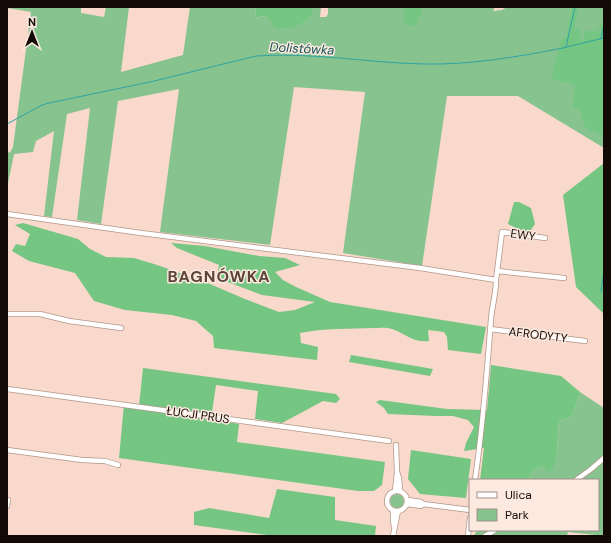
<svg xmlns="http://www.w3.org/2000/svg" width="611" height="543" viewBox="0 0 611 543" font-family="'DM Sans',sans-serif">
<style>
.green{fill:#86c38f}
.forest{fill:#75c583}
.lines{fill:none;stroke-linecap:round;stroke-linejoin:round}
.stream{stroke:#30a4a4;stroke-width:1}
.minor-casing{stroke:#b39689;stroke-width:6}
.minor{stroke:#fff;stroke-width:4.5}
.labels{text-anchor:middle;stroke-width:3;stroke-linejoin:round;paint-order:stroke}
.street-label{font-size:12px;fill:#130a06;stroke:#fce9e0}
.water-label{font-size:13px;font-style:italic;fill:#135353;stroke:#fce9e0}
.district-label{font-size:16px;font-weight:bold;letter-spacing:1px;fill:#5d4439;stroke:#fce9e0}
</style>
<rect width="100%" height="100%" fill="#f8d9cb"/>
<!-- green -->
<path class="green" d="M7,7H81V13L104,17L106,7H129L121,72L183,55L190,7H256L255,18L265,16L284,29C299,25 310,23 314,7H321L320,17H326L328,14V7H404V22L422,11L424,7H495L493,11L502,10L507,7H604V148L518,96H447L422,266L343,253L365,92L294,87L270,245L160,232L179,89L118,101L101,224L77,220L90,108L67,114L52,217L44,216L54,131L36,141L33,152L14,154L7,188V151L10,153L13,147L31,12L7,8Z
M580,392L604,408V536L568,532L567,536H474L476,532L482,530H598V480H529L530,474L557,453L559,421L572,417Z
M390 501a7 7 0 1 1 14 0a7 7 0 1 1-14 0Z"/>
<!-- forest -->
<path class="forest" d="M256,7H314C313,10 313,14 311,16C303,26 286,31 274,28L270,20L265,16L255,18Z
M404,7H424L415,27L404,22Z
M572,7H578L574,29L581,31L579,41L584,39L585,31H598L604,17V136L586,128L582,118L581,111L573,108L575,86C568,81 560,83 553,79L552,74L561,41L566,37Z
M604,163V311L603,313L576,287L563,195Z
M514,202H519L531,208L535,224L528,234L508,224Z
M23,223L78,239L90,249L106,257L134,258L154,264L203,281L245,299L279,312L295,310L315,302L262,295L217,278L219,265L177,248L171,243L205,246L259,256L285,258L300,265L275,272L283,280L296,287L330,302L486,327L481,354L448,350L447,337L444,332L428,330L429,341C413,343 406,334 392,329C387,327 379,328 374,328C349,329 324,328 300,333L301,343L318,347L317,360L214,348L213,336L196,321L172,315L125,310L94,301L75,273L29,261L12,251L16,244L25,246L30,234L15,225Z
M351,355L433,369L430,376L349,362Z
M491,365L561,376L580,392L572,417L559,421L557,453L553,468L549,472L542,465L530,474L529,480H480L484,448L464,451L466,443L474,427L468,420L453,416H437L388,414L384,408L376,402L380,400L447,409L487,410Z
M143,368L336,394L340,399L336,403L323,401L282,423L255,419L258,391L216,385L211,419L239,424L237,442L385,462L382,485L374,491H358L119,458L124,404L139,406Z
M411,450L471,459L466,498L420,494L408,479Z
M277,489L335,497V520L376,526L375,536H275L194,525V512L209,508L269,518Z"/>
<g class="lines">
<!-- stream -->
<path class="stream" d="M601,38L604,25
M566,47L575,7
M7,124L42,105L49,103L150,82L256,56C312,52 368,63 424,64C470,65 517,57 563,48C576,45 590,41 604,38
M601,292L604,270"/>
<defs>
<path id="minor" d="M7,214L141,233L420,268L496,280C496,294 492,306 491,319C487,373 483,427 475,480
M497,271L564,278
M496,280L502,232L545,238
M7,314H40L69,321L121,328
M490,329L585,341
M7,389L389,441
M7,450L82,460L105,461L118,465
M397,472L399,478L400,491
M576,480L590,470L604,458
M387 501a10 10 0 1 1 20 0a10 10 0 1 1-20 0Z
M395,491L397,472L396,445
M408,500L421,502L423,504
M407,504L421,506L423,504L470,510
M7,506L8,500
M393,510V522L394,526
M393,536L398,511
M468,536L470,518
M485,536L495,530"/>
</defs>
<!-- minor casing -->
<use href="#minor" class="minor-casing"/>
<!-- minor -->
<use href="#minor" class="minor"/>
</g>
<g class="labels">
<!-- street labels -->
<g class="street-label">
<text transform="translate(523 235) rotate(8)" y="4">EWY</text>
<text transform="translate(538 335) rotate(7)" y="4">AFRODYTY</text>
<text transform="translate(198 415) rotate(8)" y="4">ŁUCJI PRUS</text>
</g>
<!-- water labels -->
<g class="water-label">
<text transform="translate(302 48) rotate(3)" y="5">Dolistówka</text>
</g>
<!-- district labels -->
<g class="district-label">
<text x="219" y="282">BAGNÓWKA</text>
</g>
</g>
<!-- border -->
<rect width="611" height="543" fill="none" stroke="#130a06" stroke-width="16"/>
<!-- legend -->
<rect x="469" y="479" width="130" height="52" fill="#fce9e0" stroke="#9f9089"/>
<rect x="477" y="492" width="20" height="6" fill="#ffffff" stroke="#9f9089"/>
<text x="505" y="499" font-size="12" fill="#130a06">Ulica</text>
<rect x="477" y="509" width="20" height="12" fill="#86c38f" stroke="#9f9089"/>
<text x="505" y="519" font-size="12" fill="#130a06">Park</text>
<!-- north arrow -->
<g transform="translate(32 32)" stroke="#fce9e0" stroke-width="3" paint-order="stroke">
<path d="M0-3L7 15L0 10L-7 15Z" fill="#130a06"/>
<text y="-6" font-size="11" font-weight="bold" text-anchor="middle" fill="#130a06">N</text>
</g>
</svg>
